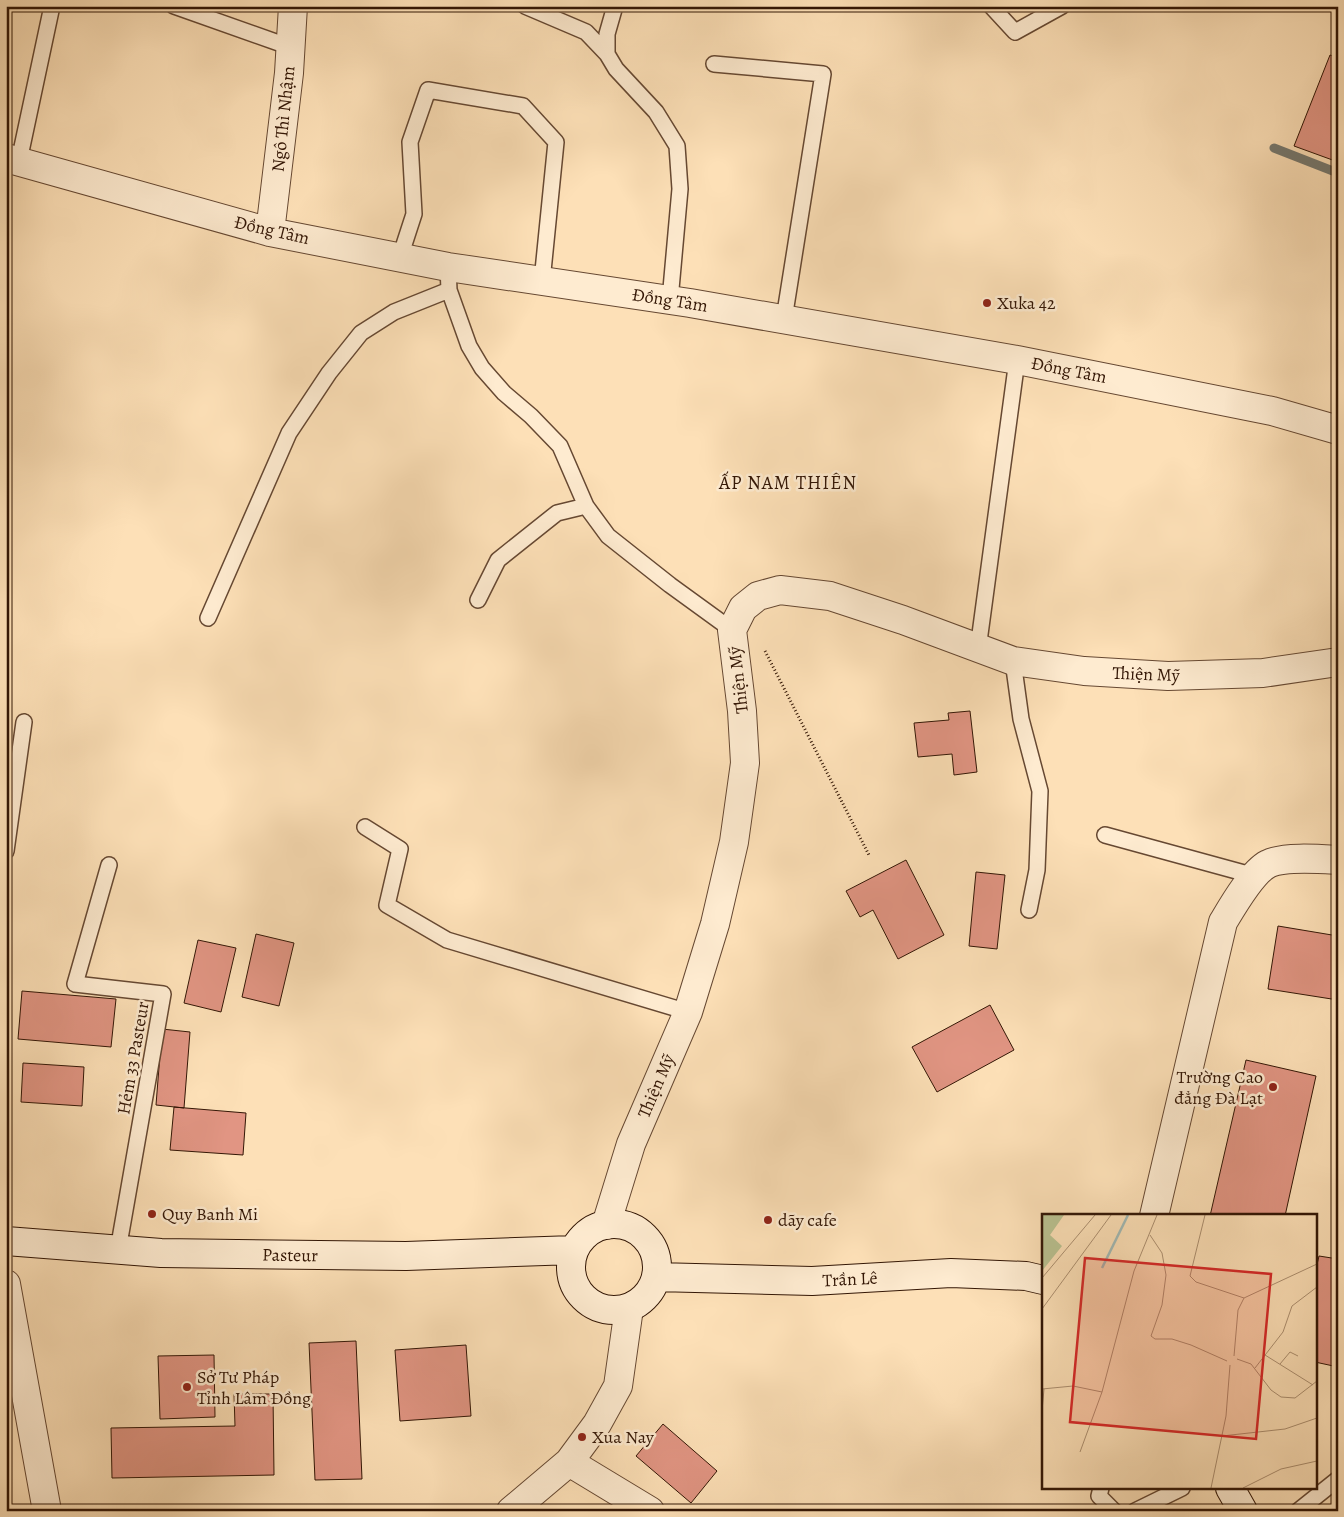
<svg xmlns="http://www.w3.org/2000/svg" width="1344" height="1517" viewBox="0 0 1344 1517" font-family="Alegreya,serif">
<style>
.lines{fill:none;stroke-linecap:round;stroke-linejoin:round}
.stream{stroke:#767970;stroke-width:9}
.building{fill:#e19583;stroke:#331605}
.lane-casing{stroke:#664832;stroke-width:18}
.street-casing{stroke:#664832;stroke-width:30}
.secondary-casing{stroke:#331605;stroke-width:30}
.path{stroke:#331605;stroke-width:3;stroke-dasharray:1 2.5;stroke-linecap:butt}
.lane{stroke:#feebd0;stroke-width:15}
.street{stroke:#feebd0;stroke-width:28}
.secondary{stroke:#feebd0;stroke-width:28}
.poi-dot{fill:#8f2418;stroke:#feebd0;stroke-width:2}
.labels{text-anchor:middle;stroke-width:5;stroke-linejoin:round;paint-order:stroke}
.street-label{font-size:18px;fill:#331605;stroke:#feebd0}
.poi-label{font-size:18px;fill:#331605;stroke:#feebd0;text-anchor:start}
.neighbourhood-label{font-size:19px;letter-spacing:1px;fill:#331605;stroke:#feebd0}
.inset-river{fill:none;stroke:#a2bbb7;stroke-width:2.5}
.inset-road{fill:none;stroke:#ac8f70;stroke-width:1}
.view{fill:#d62828;fill-opacity:0.15;stroke:#d62828;stroke-width:2.5}
.inset-edge{fill:none;stroke:#331605;stroke-width:2.5}
</style>
<rect width="100%" height="100%" fill="#fde0b7"/>
<filter id="stains"><feTurbulence type="fractalNoise" baseFrequency=".004" numOctaves="4"/><feColorMatrix values="0 0 0 0 .2 0 0 0 0 .09 0 0 0 0 .02 0 0 0 .5 -.17"/></filter>
<radialGradient id="worn" r=".72"><stop offset=".6" stop-color="#630" stop-opacity="0"/><stop offset="1" stop-color="#630" stop-opacity=".3"/></radialGradient>
<g class="lines">
<!-- stream -->
<path class="stream" d="M1274,148L1338,173"/>
</g>
<!-- building -->
<path class="building" d="M1330,55L1338,58V162L1294,146Z
M970,711L977,772L954,775L952,754L918,757L914,723L949,720L948,713Z
M906,860L944,935L898,959L873,910L860,917L846,891Z
M976,872L1005,875L997,949L969,946Z
M1278,926L1338,936V1000L1268,989Z
M256,934L294,943L279,1006L242,997Z
M198,940L236,948L221,1012L184,1003Z
M22,991L116,999L111,1047L18,1039Z
M990,1005L1014,1050L937,1092L912,1047Z
M162,1029L190,1032L184,1108L156,1105Z
M1246,1060L1316,1076L1285,1216H1210Z
M23,1063L84,1067L82,1106L21,1102Z
M174,1107L246,1113L243,1155L170,1150Z
M1319,1256L1338,1259V1367L1315,1362V1273Z
M356,1341L362,1479L315,1480L309,1343Z
M466,1345L471,1416L400,1421L395,1350Z
M214,1355L215,1417L160,1419L158,1356Z
M234,1394H273L274,1475L112,1478L111,1428L235,1426Z
M663,1424L717,1471L691,1503L636,1456Z"/>
<g class="lines">
<defs>
<path id="lane" d="M174,6L290,47
M525,6L586,32L607,54
M615,6L607,34V54L616,69L656,112L677,146L680,189L670,300
M991,6L1015,32L1062,6
M714,64L823,74L784,319
M19,161L52,6
M400,257L414,214L410,142L428,90L523,106L556,142L542,281
M448,267L449,290L469,346L482,368L504,393L531,416L560,446L586,506L608,536L670,585L732,630
M478,600L498,560L557,513L586,506
M208,618L289,433L329,373L361,333L394,312L449,290
M978,649L1017,360
M1013,661L1021,719L1040,791L1037,870L1029,910
M365,827L400,849L387,905L447,940L688,1012
M1105,835L1255,876
M6,851L24,722
M109,865L75,984L163,994L118,1250
M1101,1488L1099,1496L1114,1511
M1135,1511L1182,1488
M1298,1511L1338,1479"/>
<path id="street" d="M6,158L270,232L448,267L690,303L1017,360L1272,411L1338,430
M270,232L289,73L293,6
M1154,1216L1223,922C1232,907 1252,872 1268,864C1283,856 1321,859 1338,860
M606,1225L631,1144L688,1012L715,924L734,842L745,763L742,711L732,630L743,608L758,596L780,590L830,596L903,620L1013,661L1084,671L1168,676L1263,673L1338,662
M6,1284L47,1511
M569,1462L650,1511
M511,1511L569,1462L597,1424L618,1386L629,1308"/>
<path id="secondary" d="M571 1267a43 43 0 1 1 86 0a43 43 0 1 1-86 0Z
M6,1241L161,1253L406,1256L574,1250
M656,1277L812,1281L951,1273L1026,1276L1043,1280
M1230,1488L1243,1511"/>
</defs>
<!-- lane casing -->
<use href="#lane" class="lane-casing"/>
<!-- street casing -->
<use href="#street" class="street-casing"/>
<!-- secondary casing -->
<use href="#secondary" class="secondary-casing"/>
<!-- path -->
<path class="path" d="M765,651L869,855"/>
<!-- lane -->
<use href="#lane" class="lane"/>
<!-- street -->
<use href="#street" class="street"/>
<!-- secondary -->
<use href="#secondary" class="secondary"/>
</g>
<!-- markers -->
<g class="poi-dot">
<circle cx="987" cy="303" r="5"/>
<circle cx="1273" cy="1087" r="5"/>
<circle cx="152" cy="1214" r="5"/>
<circle cx="768" cy="1220" r="5"/>
<circle cx="187" cy="1387" r="5"/>
<circle cx="582" cy="1437" r="5"/>
</g>
<g class="labels">
<!-- street labels -->
<g class="street-label">
<text transform="translate(283 119) rotate(-84)" y="6">Ngô Thì Nhậm</text>
<text transform="translate(272 230) rotate(13)" y="6">Đồng Tâm</text>
<text transform="translate(670 300) rotate(9)" y="6">Đồng Tâm</text>
<text transform="translate(1069 370) rotate(11)" y="6">Đồng Tâm</text>
<text transform="translate(1146 674) rotate(2)" y="6">Thiện Mỹ</text>
<text transform="translate(738 680) rotate(-97)" y="6">Thiện Mỹ</text>
<text transform="translate(133 1058) rotate(-80)" y="6">Hẻm 33 Pasteur</text>
<text transform="translate(656 1086) rotate(-67)" y="6">Thiện Mỹ</text>
<text transform="translate(290 1255) rotate(1)" y="6">Pasteur</text>
<text transform="translate(850 1279) rotate(-3)" y="6">Trần Lê</text>
</g>
<!-- poi labels -->
<g class="poi-label">
<text x="997" y="309">Xuka 42</text>
<text x="1263" y="1083" text-anchor="end">Trường Cao<tspan x="1263" dy="21">đẳng Đà Lạt</tspan></text>
<text x="162" y="1220">Quy Banh Mi</text>
<text x="778" y="1226">dãy cafe</text>
<text x="197" y="1383">Sở Tư Pháp<tspan x="197" dy="21">Tỉnh Lâm Đồng</tspan></text>
<text x="592" y="1443">Xua Nay</text>
</g>
<!-- neighbourhood labels -->
<g class="neighbourhood-label">
<text x="788" y="489">ẤP NAM THIÊN</text>
</g>
</g>
<!-- overview -->
<g transform="translate(1042 1214)">
<rect width="275" height="275" fill="#fde0b7"/>
<path d="M0,1H22L8,21L20,32L0,57Z" fill="#bac392"/>
<path class="inset-river" d="M60,54L86,1"/>
<path class="inset-road" d="M163,1L148,62L154,68L202,84M108,21L120,39L124,61L120,91L109,122L113,125H130L149,131L185,147M0,64L53,1M0,95L69,1M223,141L271,171M192,142L196,96L202,84L275,50M195,145L209,150L229,176L239,183L253,184L275,167M238,150L248,138L256,142M213,154L241,118L250,92L275,73M0,175L31,172L60,178M0,197L2,175M180,222L243,215L275,204M38,238L60,178L92,57L115,1M169,274L184,202L188,151M201,274L239,255L275,247"/>
<path class="view" d="M43,44L229,60L214,225L28,208Z"/>
<rect width="275" height="275" class="inset-edge"/>
</g>
<!-- margin -->
<rect width="1344" height="1517" fill="none" stroke="#fde0b7" stroke-width="25"/>
<rect x="8" y="8" width="1329" height="1502" fill="none" stroke="#331605" stroke-width="2.5"/>
<rect x="12" y="12" width="1319" height="1492" fill="none" stroke="#331605"/>
<rect width="100%" height="100%" filter="url(#stains)"/>
<rect width="100%" height="100%" fill="url(#worn)"/>
</svg>
